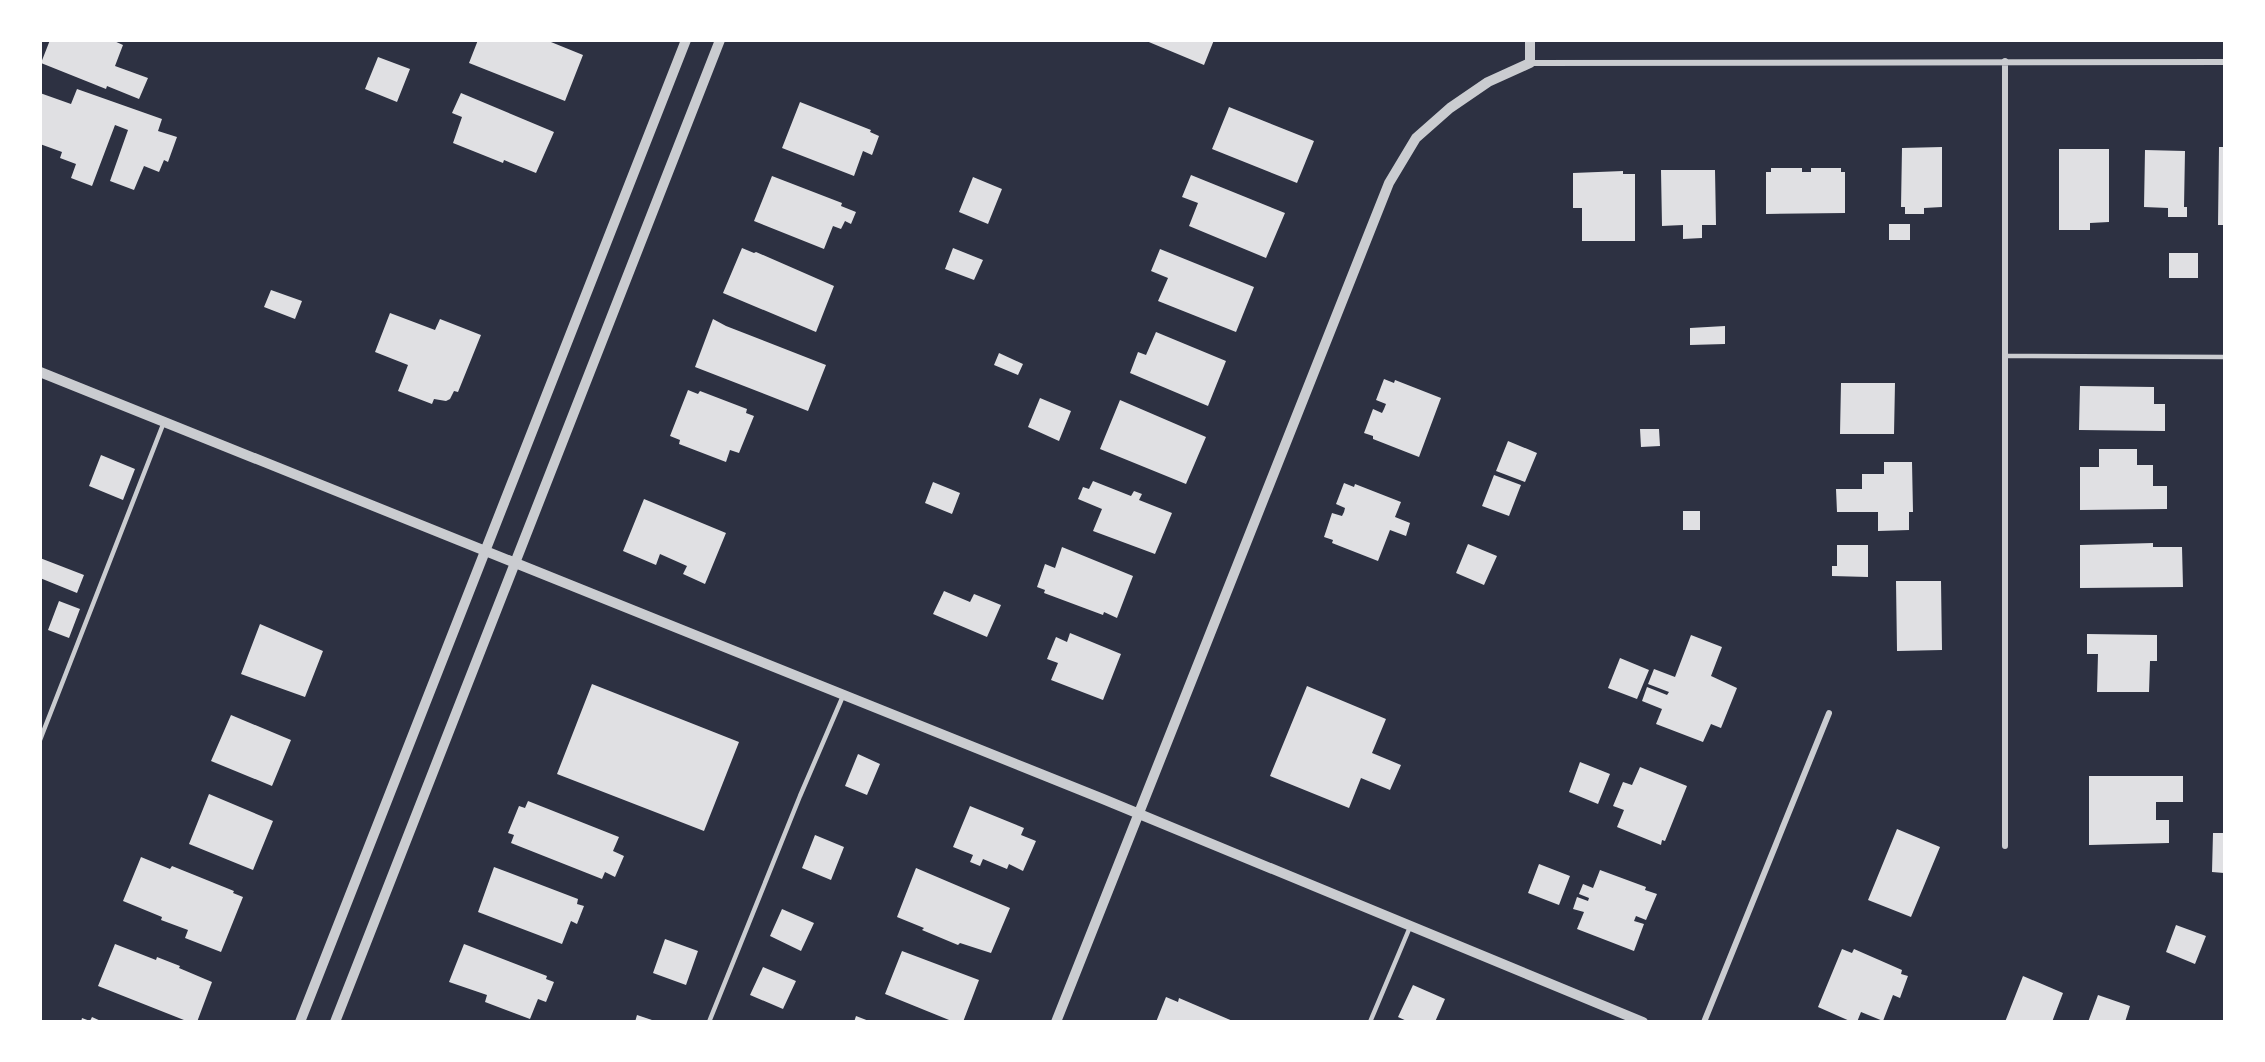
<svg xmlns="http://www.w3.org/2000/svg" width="2265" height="1062" viewBox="0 0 2265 1062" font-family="'Playfair Display',serif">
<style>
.building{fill:#e0e0e3}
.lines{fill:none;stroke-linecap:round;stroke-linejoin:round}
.service{stroke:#caccd0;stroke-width:4.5}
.minor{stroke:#caccd0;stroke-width:6}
.tertiary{stroke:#caccd0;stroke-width:10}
</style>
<rect width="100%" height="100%" fill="#2d3142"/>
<!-- building -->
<path class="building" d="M50,40H112L123,45L115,66L148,78L139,99L107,86L106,89L41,63Z
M478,40H546L583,55L565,101L469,63Z
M1144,40H1214L1204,65Z
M378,57L410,69L397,102L365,89Z
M77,89L162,119L158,131L177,137L168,162L164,160L159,172L144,166L134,190L110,181L128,130L115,125L92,186L71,178L76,164L60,158L62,152L40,144V93L71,104Z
M461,93L554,132L536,173L504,160L503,163L453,143L462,117L452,113Z
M800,102L871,130L870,132L879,136L872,155L863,151L854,176L782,148Z
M1229,107L1314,141L1297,183L1212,149Z
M1942,147V207L1924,208V214H1905V207H1901L1902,148Z
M2219,147H2224V225H2218Z
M2059,149H2109V222L2090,223V230H2059Z
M2145,150L2185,151L2184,207H2187V217H2168V208L2144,207Z
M1771,168H1802V172H1811V168H1841V172H1845V213L1766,214V172H1771Z
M1661,170H1715L1716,225H1702V238L1683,239V225L1662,226Z
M1623,171V174H1635V241H1582V208H1573V173Z
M1191,175L1285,213L1266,258L1189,226L1198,203L1182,197Z
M772,176L842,203L841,206L856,212L851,224L845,221L841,229L833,226L824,249L754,221Z
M973,177L1002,189L988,224L959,212Z
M1889,224H1910V240H1889Z
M742,248L754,253L756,252L834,286L816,332L723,293Z
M953,248L983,260L974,280L945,269Z
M1160,249L1254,287L1236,332L1158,301L1168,278L1151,271Z
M2169,253H2198V278H2169Z
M271,290L302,301L295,319L264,307Z
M390,313L435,330L440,319L481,335L458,392L454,391L450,399L446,401L434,399L432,404L398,391L408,365L375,352Z
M713,319L726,326L826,365L808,411L695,367Z
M1725,326V344L1690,345V328Z
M1156,332L1226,361L1208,406L1130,373L1138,352L1146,355Z
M999,353L1023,364L1018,375L994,365Z
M1384,379L1394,383L1395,380L1441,398L1419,457L1373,439V436L1364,433L1373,409L1382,413L1384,409L1386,404L1376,400Z
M1841,383H1895L1894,434H1840Z
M2080,386L2154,387V404H2165V431L2079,430Z
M688,390L698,394L700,391L747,409L746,413L754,416L739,453L730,450L726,462L679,444L680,440L670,436Z
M1040,398L1071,411L1059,441L1028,427Z
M1120,400L1206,437L1186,484L1100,449Z
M1640,429H1659L1660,446L1641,447Z
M1508,441L1537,453L1525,482L1496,471Z
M2099,449H2137V465H2153V486H2167V509L2080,510V467H2099Z
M101,455L135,469L123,500L89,486Z
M1884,462H1912L1913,512H1909V530L1878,531V512H1837L1836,489H1862V474H1884Z
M1494,475L1521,485L1509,516L1482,506Z
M1093,481L1131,496L1134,491L1142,494L1139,500L1172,513L1155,554L1093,531L1102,509L1078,499L1083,487L1089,489Z
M933,482L960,493L952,514L925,503Z
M1344,483L1354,487L1355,484L1401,502L1395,517L1410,523L1406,536L1390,530L1378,561L1332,543L1333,540L1324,537L1332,513L1342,516L1344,512L1345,508L1336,504Z
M644,499L726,533L705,584L683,574L687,566L660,554L656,565L623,551Z
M1683,511H1700V530H1683Z
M2153,543V547H2182L2183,587L2080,588V545Z
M1468,544L1497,556L1484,585L1456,573Z
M1837,545H1868V577L1832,576V566H1837Z
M1062,547L1133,576L1117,618L1104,612L1103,615L1044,593L1045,590L1037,587L1045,564L1055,568Z
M40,558L84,575L77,593L40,578Z
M1896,581H1941L1942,650L1897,651Z
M944,591L970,602L974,594L1001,605L987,637L933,614Z
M59,601L80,609L69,638L48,630Z
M260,624L323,651L305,697L241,674Z
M1070,633L1121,654L1103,700L1051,680L1058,663L1047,659L1056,637L1067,642Z
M2087,634L2157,635V661H2150L2149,692H2097L2098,654H2087Z
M1691,635L1722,647L1711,676L1737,688L1721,728L1711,724L1703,742L1656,724L1662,709L1642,701L1647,687L1667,695L1669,692L1648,684L1654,669L1675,677Z
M1620,658L1649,670L1637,699L1608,688Z
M592,684L739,742L704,831L557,774Z
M1307,686L1386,719L1372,753L1401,765L1390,790L1361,778L1349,808L1270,776Z
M231,715L291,740L272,786L211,761Z
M858,754L880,764L867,795L845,786Z
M1580,762L1610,774L1598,804L1569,792Z
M1640,767L1687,786L1665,841L1662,840L1661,845L1617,827L1624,810L1613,806L1623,782L1632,785Z
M2089,776H2183V802H2156V820H2169V843L2089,845Z
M209,794L273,821L253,870L189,844Z
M528,801L619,837L613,851L624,856L615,877L605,872L602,879L511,843L514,835L508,833L519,806L525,808Z
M970,806L1024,828L1021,835L1036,841L1023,871L1009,864L1007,869L983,859L980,866L970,862L973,855L953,847Z
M1897,829L1940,847L1911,917L1868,900Z
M2213,833H2224V873L2212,872Z
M815,835L844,847L831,880L802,868Z
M141,857L170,869L172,866L234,891L233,893L243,897L221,952L185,938L188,930L161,920L162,917L123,901Z
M1539,864L1570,876L1559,905L1528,893Z
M494,867L578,899L577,904L584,906L577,924L571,921L562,944L478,912Z
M916,868L1010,908L991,953L960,943L958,945L922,930L924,928L897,917Z
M1600,870L1646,887L1645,890L1657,894L1646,920L1636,916L1634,921L1644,924L1634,951L1577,929L1584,912L1573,909L1577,897L1588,901L1589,898L1579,894L1583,884L1593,888Z
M782,909L814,923L801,951L770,936Z
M2176,925L2206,936L2195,964L2166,952Z
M665,939L698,951L686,985L653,973Z
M115,944L156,960L157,957L180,966L179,968L212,982L197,1022H189L98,986Z
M464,944L547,976L546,979L554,982L546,1002L538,999L530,1019L485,1002L487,995L449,982Z
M1842,949L1852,953L1854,949L1902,970L1901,974L1908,976L1900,998L1893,995L1883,1021L1861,1012L1857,1022H1852L1818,1007Z
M902,951L979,980L963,1022H954L885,994Z
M763,967L796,981L783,1009L750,995Z
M2023,976L2063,993L2052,1022H2005Z
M1413,985L1445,999L1435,1022H1409L1398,1017Z
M2098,995L2130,1006L2125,1022H2088Z
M1166,997L1178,1002L1179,998L1235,1022H1156Z
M637,1015L655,1021V1022H635Z
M856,1016L869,1021V1022H854Z
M92,1017L103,1022H81L82,1018L90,1021Z"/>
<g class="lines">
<!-- service -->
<path class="service" d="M2007,356L2224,357
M40,740L164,422
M709,1022L800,796L843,696
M1370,1022L1410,927"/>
<!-- minor -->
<path class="minor" d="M2005,61V846
M1530,63L2224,62
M1704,1022L1829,713"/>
<!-- tertiary -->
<path class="tertiary" d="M40,372L1103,799L1643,1022
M300,1022L686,40
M335,1022L720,40
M1056,1022L1389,183L1416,138L1450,108L1488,82L1530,63V40"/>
</g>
<!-- border -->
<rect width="2265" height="1062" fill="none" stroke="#ffffff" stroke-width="84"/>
</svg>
